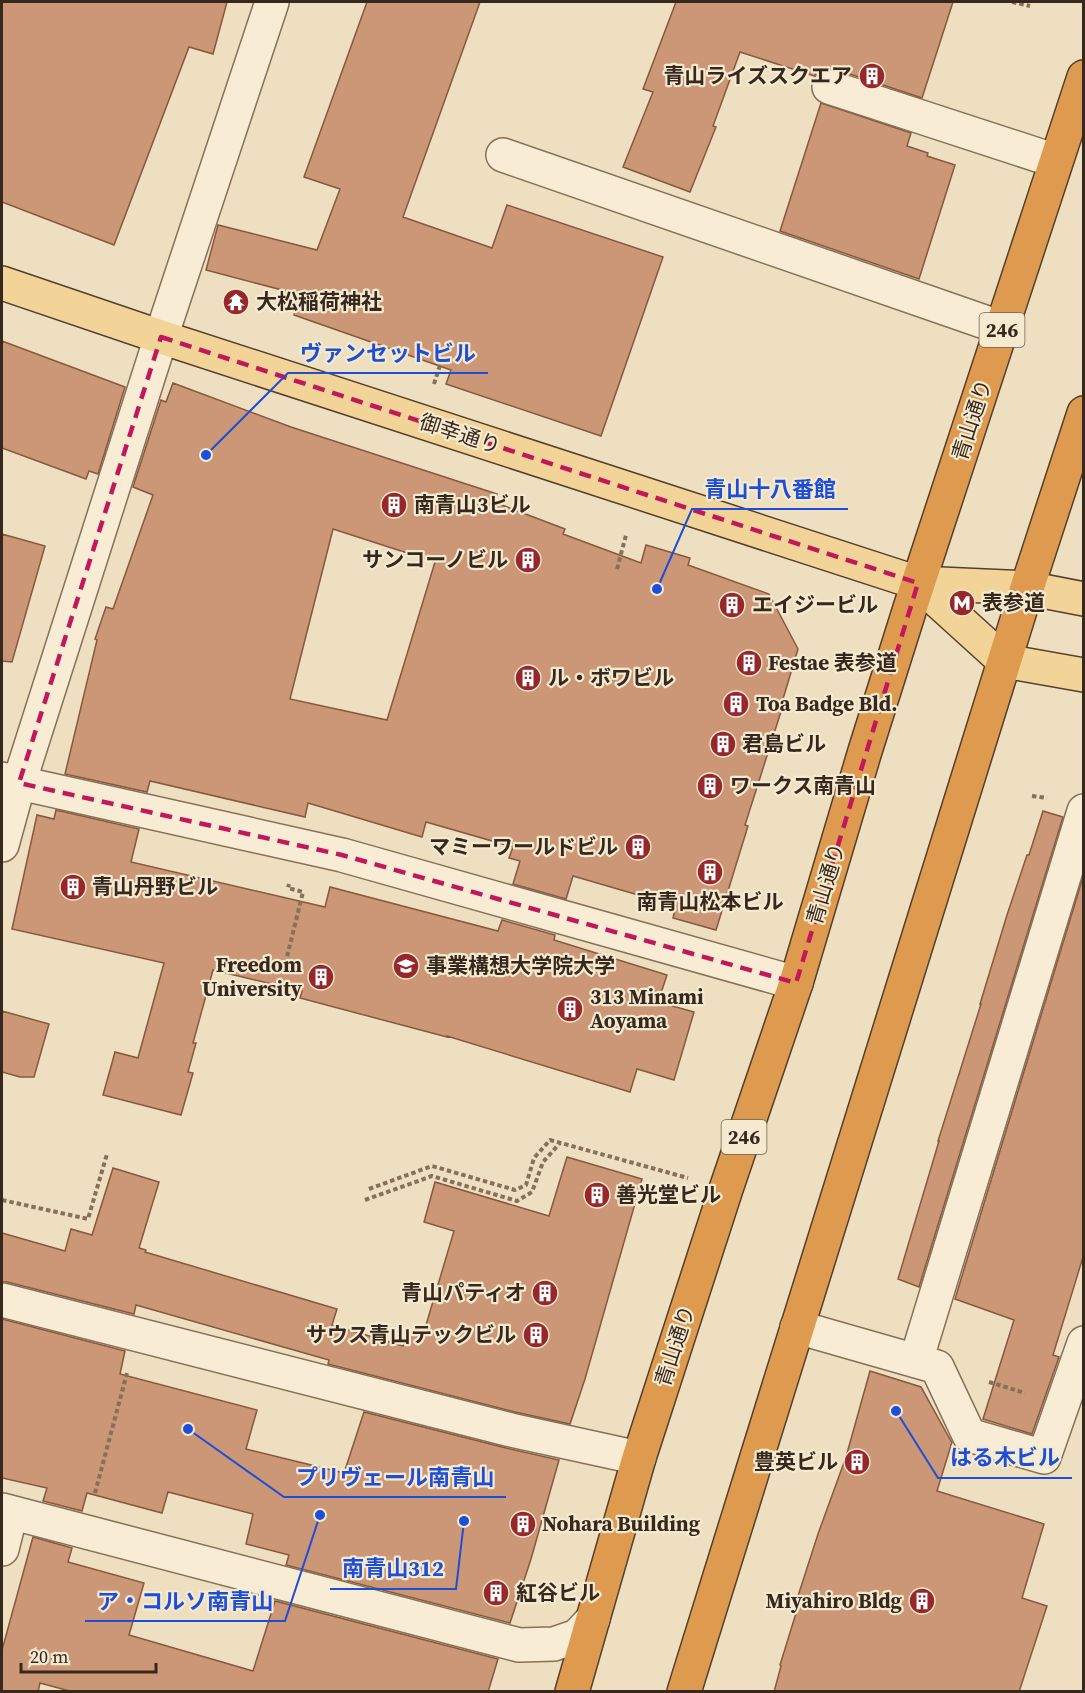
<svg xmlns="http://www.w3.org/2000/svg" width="1085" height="1693" viewBox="0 0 1085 1693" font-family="'Source Serif 4','Noto Sans JP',serif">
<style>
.building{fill:#cc9776;stroke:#86593e;stroke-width:1.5;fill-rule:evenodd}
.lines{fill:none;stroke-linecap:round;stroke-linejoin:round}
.minor-casing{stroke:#877058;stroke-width:36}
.major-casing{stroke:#543e2d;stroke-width:36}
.highway-casing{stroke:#543e2d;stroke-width:36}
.path{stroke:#877058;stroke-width:4;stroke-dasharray:4.5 3;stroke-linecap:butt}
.minor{stroke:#f9ecd4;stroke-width:33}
.major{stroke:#f2d398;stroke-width:33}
.highway{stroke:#de9b50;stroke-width:33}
.marked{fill:none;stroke:#c2185b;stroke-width:4.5;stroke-dasharray:12 8;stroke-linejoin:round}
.labels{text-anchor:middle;stroke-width:4.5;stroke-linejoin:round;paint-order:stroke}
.shield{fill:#f5e9d0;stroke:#6f6253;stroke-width:1.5}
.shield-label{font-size:20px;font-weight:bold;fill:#36281d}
.poi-label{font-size:21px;font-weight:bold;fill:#36281d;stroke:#f5e9d0;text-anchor:start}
.street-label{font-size:21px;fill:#36281d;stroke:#f5e9d0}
.leader{fill:none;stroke:#1d4ed8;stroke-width:2}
.callout-dot{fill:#1d4ed8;stroke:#f5e9d0;stroke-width:2}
.callout-label{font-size:22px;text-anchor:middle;font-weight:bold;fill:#1d4ed8;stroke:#f5e9d0;stroke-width:4.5;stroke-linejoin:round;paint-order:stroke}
</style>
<rect width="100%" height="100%" fill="#eedfc0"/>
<!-- building -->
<path class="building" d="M2,2H227L213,54L189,47L114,245L2,202Z
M367,2H480L403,217L492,248L507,205L663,257L601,436L446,384L451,370L294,315L301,295L206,270L218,225L317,250L340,189L304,177Z
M676,2H953L922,98L835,69H825L817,73L814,76L740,52L713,126L716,127L690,192L623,167L653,92L643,89Z
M821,103L911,133L907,146L928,153L927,156L955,165L919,279L780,231Z
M2,341L125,387L98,474L89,471L86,479L2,448Z
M173,383L291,427L497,494L494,502L565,529L563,534L641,563L646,545L690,558L688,565L769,594L798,649L783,699H785L745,825L748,826L716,930L673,918L676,906L573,876L566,899L513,884L520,861L509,858L513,847L426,822L422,837L308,803L305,817L150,781L147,792L65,774L97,640L95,639L106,607L113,609L153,495L133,487L161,400L166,402ZM333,529L435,562L387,720L290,699Z
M2,534L45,546L12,662L2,661Z
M56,810L139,829L131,862L325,907L330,887L498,931L502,920L555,935L554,940L667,975L658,1002L694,1012L674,1080L637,1069L630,1092L447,1036V1037L300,998L302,991L213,970L193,1043H196L188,1072L193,1073L181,1115L103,1095L115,1052L138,1058L164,963L12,929L37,815L54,819Z
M1043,811L1063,817L919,1287L898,1279L939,1141H938L981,1004H980L1007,915L1027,855H1029Z
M1083,877V1257L1053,1355L1059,1357L1032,1434L983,1419L1014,1320L955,1299Z
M2,1011L49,1024L34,1077H20L2,1072Z
M567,1157L642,1179L585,1379L570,1424L515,1412L328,1364L329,1360L136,1305L134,1314L7,1282H2V1233L65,1251L71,1229L92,1235L113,1168L159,1182L139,1248L146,1250L145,1252L337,1309L332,1325L403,1346L408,1331L423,1335L454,1231L424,1222L435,1182L549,1216Z
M2,1319L125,1351L120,1374L257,1410L246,1449L344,1473L364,1412L506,1448L559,1460L531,1559L510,1623L286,1565L289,1555L246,1544L253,1514L168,1492L162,1513L87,1493L82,1511L43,1501L47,1488L2,1478Z
M870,1371L921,1387L951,1441L952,1442L937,1491L1044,1524L1022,1598L1047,1606L1019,1692H774L781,1666L780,1665L801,1597L798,1596L818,1534L846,1457Z
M33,1537L72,1548L68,1562L144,1583L129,1635L253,1671L275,1601L498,1659L488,1692H73L40,1683L38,1692H2V1650Z"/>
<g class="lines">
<defs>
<path id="minor" d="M829,87L1056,161
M503,155L1002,328
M2,779L342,855L796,983
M2,845L19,783L161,337L272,2
M2,1300L511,1430L639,1458
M797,1327L937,1367L969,1435L1044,1457L1084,1343
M916,1361L1084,811
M2,1510L519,1645L554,1644L577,1636L593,1619
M2,1549L11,1513"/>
<path id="major" d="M2,283L161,337L918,583L1027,588L1084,599
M918,583L1004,661L1084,675"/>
<path id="highway" d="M572,1692L639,1458L726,1189L796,983L865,751L911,605L1084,77
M684,1692L1027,588L1084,413"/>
</defs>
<!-- minor casing -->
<use href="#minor" class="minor-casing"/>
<!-- major casing -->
<use href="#major" class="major-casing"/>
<!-- highway casing -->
<use href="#highway" class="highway-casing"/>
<!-- path -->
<path class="path" d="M1012,2L1030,6
M434,384L441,362
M617,569L626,535
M1032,796L1047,798
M279,964L285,965L303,892L288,888L289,884
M369,1189L432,1166L515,1190L526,1185L534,1158L550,1140L688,1178
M2,1200L88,1219L107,1154
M365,1200L432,1176L517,1201L532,1192L543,1162L560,1143
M989,1382L1025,1393
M95,1493L127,1373"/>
<!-- minor -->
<use href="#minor" class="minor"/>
<!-- major -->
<use href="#major" class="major"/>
<!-- highway -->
<use href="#highway" class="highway"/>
</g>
<!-- marked area -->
<path class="marked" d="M161,337L918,583L796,983L342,855L19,783Z"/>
<!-- icons -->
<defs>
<symbol id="building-disc" viewBox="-11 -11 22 22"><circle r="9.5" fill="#96282c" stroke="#f5e9d0"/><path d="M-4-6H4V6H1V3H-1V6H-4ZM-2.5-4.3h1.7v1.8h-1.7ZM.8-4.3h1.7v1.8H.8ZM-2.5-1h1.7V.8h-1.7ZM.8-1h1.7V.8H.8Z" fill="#fff"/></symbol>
<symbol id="temple-disc" viewBox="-11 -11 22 22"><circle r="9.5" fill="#96282c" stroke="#f5e9d0"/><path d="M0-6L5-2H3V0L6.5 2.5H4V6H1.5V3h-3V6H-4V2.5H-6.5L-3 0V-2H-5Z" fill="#fff"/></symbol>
<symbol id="metro-disc" viewBox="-11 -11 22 22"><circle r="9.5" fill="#96282c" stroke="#f5e9d0"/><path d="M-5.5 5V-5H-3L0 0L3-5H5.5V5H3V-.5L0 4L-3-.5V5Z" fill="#fff"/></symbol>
<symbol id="university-disc" viewBox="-11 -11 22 22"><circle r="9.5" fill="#96282c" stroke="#f5e9d0"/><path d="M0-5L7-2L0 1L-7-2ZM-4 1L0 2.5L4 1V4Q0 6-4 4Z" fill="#fff"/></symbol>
</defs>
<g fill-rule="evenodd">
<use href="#building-disc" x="857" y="61" width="30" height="30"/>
<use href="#temple-disc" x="221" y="287" width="30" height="30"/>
<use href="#building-disc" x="379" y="490" width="30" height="30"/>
<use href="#building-disc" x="513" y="545" width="30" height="30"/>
<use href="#metro-disc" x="947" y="588" width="30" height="30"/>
<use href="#building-disc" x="717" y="590" width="30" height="30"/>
<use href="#building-disc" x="734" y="648" width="30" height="30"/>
<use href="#building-disc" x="513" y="663" width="30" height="30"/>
<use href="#building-disc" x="721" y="689" width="30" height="30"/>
<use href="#building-disc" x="708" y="729" width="30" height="30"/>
<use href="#building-disc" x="695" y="771" width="30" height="30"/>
<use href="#building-disc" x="623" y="832" width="30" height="30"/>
<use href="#building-disc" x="695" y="857" width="30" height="30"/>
<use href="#building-disc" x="58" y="872" width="30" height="30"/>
<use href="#university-disc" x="391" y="951" width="30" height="30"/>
<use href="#building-disc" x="306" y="962" width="30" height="30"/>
<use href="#building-disc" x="555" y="994" width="30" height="30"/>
<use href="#building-disc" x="582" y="1180" width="30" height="30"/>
<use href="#building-disc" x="530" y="1278" width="30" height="30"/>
<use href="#building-disc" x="521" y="1320" width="30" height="30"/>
<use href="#building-disc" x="842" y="1447" width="30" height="30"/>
<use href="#building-disc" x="508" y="1509" width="30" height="30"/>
<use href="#building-disc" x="481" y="1578" width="30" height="30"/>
<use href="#building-disc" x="907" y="1586" width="30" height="30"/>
</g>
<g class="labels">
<!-- shield labels -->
<g class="shield">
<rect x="979.5" y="313" width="45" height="34" rx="4.5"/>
<rect x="721.5" y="1120" width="45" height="34" rx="4.5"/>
</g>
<g class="shield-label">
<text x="1002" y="337">246</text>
<text x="744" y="1144">246</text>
</g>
<!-- poi labels -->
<g class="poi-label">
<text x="852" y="83" text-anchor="end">青山ライズスクエア</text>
<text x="256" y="309">大松稲荷神社</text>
<text x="414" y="512">南青山3ビル</text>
<text x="508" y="567" text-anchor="end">サンコーノビル</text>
<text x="982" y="610">表参道</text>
<text x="752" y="612">エイジービル</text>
<text x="768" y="670">Festae 表参道</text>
<text x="548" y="685">ル・ボワビル</text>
<text x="756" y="711">Toa Badge Bld.</text>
<text x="742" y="751">君島ビル</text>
<text x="730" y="793">ワークス南青山</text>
<text x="618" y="854" text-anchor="end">マミーワールドビル</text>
<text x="92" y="894">青山丹野ビル</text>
<text x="710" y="909" text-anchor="middle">南青山松本ビル</text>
<text x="302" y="972" text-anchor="end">Freedom<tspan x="302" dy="24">University</tspan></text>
<text x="426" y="973">事業構想大学院大学</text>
<text x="590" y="1004">313 Minami<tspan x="590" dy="24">Aoyama</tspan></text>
<text x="616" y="1202">善光堂ビル</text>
<text x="526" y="1300" text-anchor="end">青山パティオ</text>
<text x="516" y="1342" text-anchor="end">サウス青山テックビル</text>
<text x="838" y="1469" text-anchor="end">豊英ビル</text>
<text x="542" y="1531">Nohara Building</text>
<text x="516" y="1600">紅谷ビル</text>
<text x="902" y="1608" text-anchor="end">Miyahiro Bldg</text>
</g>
<!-- street labels -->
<g class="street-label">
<text transform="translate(972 420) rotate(-72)" y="7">青山通り</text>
<text transform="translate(460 434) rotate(18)" y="7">御幸通り</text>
<text transform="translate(826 884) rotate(-73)" y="7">青山通り</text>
<text transform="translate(675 1346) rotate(-72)" y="7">青山通り</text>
</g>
</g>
<!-- callouts -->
<path class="leader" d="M206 455L288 373H488M657 589L692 509H848M896 1411L938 1478H1072M188 1429L284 1497H506M464 1521L456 1589H330M320 1515L285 1621H85"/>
<g class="callout-dot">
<circle cx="206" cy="455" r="6"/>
<circle cx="657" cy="589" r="6"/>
<circle cx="896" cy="1411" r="6"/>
<circle cx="188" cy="1429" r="6"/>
<circle cx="464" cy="1521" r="6"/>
<circle cx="320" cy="1515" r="6"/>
</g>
<g class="callout-label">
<text x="388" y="361">ヴァンセットビル</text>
<text x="770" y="497">青山十八番館</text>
<text x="1005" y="1465">はる木ビル</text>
<text x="395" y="1485">プリヴェール南青山</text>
<text x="393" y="1576">南青山312</text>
<text x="185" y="1609">ア・コルソ南青山</text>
</g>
<!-- border -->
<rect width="1085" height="1693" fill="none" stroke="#36281d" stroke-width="6"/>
<!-- scale -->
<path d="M21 1663v9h135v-9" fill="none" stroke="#36281d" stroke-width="3"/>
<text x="30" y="1663" font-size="18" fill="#36281d" stroke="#f5e9d0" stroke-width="4.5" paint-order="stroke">20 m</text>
</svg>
